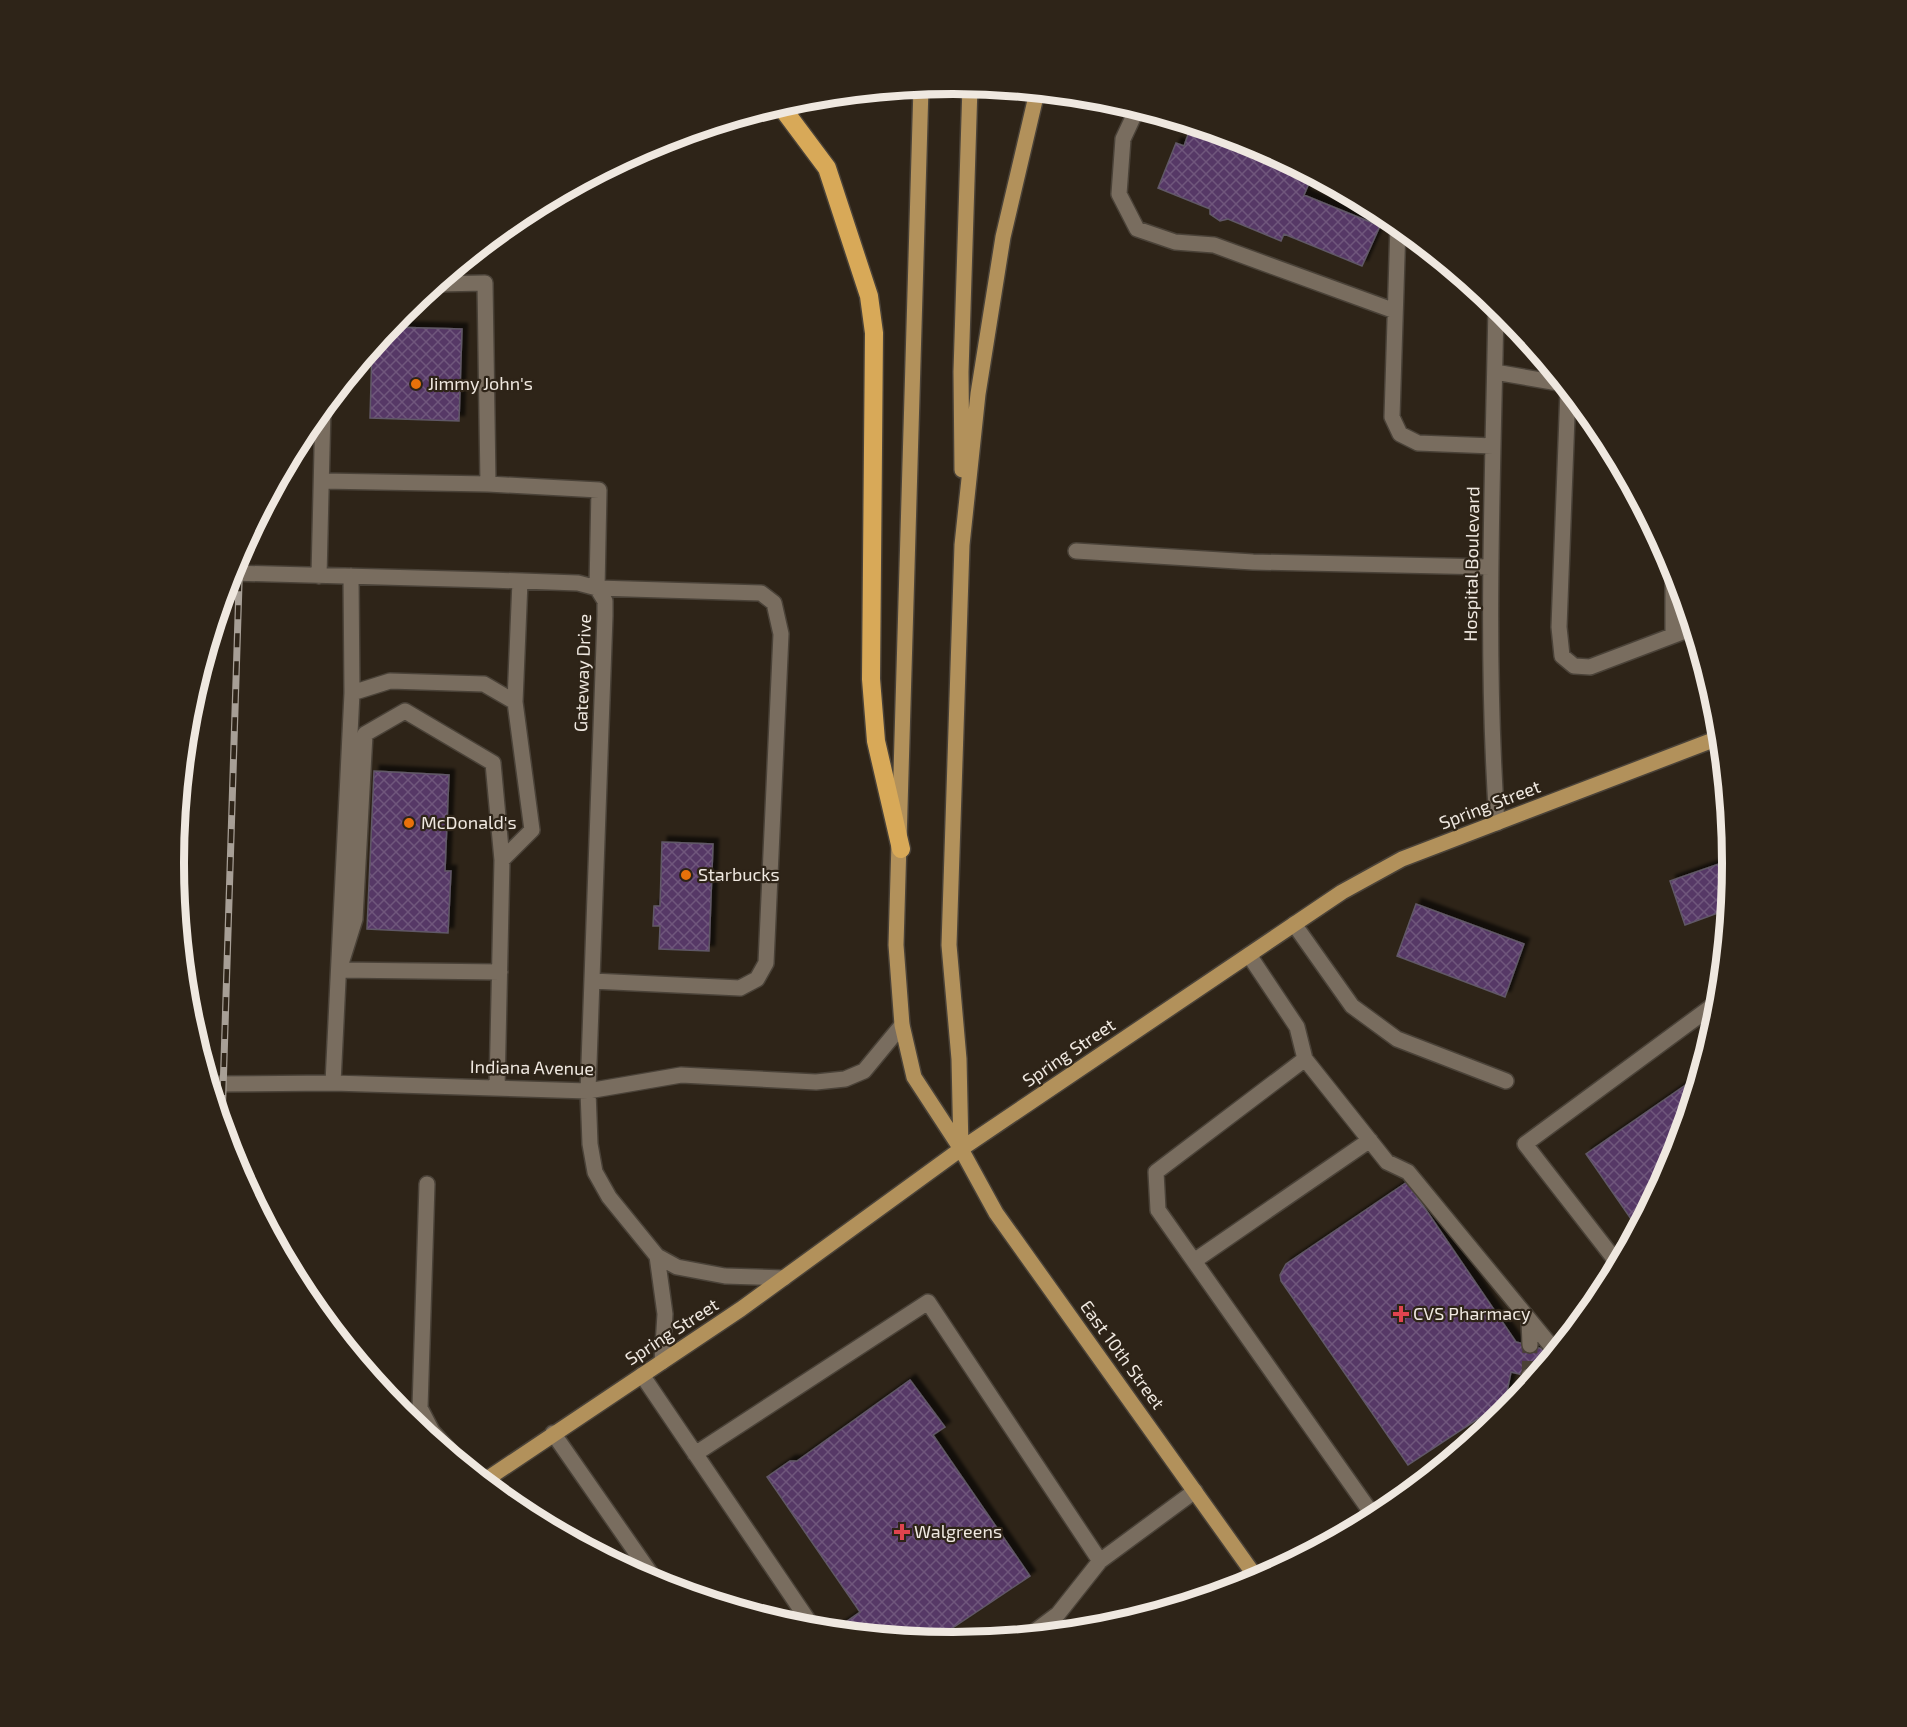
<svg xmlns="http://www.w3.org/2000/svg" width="1907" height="1727" viewBox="0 0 1907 1727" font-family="'Exo 2',sans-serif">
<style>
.building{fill:url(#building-cross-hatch);stroke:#615867;stroke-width:1.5;filter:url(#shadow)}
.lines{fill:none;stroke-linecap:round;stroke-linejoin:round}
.minor-tunnel{stroke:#4b4136;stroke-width:15;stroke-dasharray:15 8;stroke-linecap:butt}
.minor-casing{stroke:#4a4238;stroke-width:18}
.major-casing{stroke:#4a4238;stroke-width:18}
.highway-casing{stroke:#4a4238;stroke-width:21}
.minor{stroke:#796d5f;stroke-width:15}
.major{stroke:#b2915b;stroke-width:15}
.highway{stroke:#d8a958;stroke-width:18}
.rail-casing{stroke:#a79f96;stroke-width:7}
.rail{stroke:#2e2418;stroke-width:4.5;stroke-dasharray:14;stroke-linecap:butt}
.food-dot{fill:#e8710a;stroke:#2e2418;stroke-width:2}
.health-dot{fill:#e0444e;stroke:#2e2418;stroke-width:2}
.labels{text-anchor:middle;stroke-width:4.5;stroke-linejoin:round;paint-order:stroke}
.poi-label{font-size:18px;fill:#efe8e0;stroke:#2e2418;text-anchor:start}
.street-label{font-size:18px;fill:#efe8e0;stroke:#2e2418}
.rim{fill:none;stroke:#efe8e0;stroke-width:8}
</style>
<defs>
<pattern id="building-cross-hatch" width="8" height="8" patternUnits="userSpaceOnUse" patternTransform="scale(1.5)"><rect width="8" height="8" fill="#563966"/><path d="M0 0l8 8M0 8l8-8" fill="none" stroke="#6f567c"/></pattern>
<filter id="shadow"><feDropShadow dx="5.5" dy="-5.5" stdDeviation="1.5" flood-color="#0009"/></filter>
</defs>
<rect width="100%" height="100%" fill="#2e2418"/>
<!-- building -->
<path class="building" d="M1189,124L1252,143L1312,176L1304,195L1380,226L1362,266L1284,234L1281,241L1228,219L1220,221L1210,214V209L1158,188L1176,143L1184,146L1191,126Z
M390,327L462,329L459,421L370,418L372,349Z
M374,771L449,775L445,871H451L448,933L367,929Z
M662,842L713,844L709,951L659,949L660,926H653L654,906H660Z
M1733,859L1729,909L1685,925L1670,881Z
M1416,904L1524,944L1505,997L1397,956Z
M1700,1075L1674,1162L1638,1229L1586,1154Z
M1407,1182L1516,1342L1547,1350L1543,1367L1535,1378L1511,1372L1505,1401L1408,1465L1281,1281L1280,1275L1286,1264Z
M910,1380L945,1427L933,1435L1030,1576L933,1641L833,1631L860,1612L767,1477L790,1461H797Z"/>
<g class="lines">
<!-- minor-tunnel -->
<path class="minor-tunnel" d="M1529,1376L1530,1345"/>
<defs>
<path id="minor" d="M1137,109L1123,139L1119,194L1137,229L1175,242L1214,245L1395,311
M1398,225L1392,417L1400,434L1418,443L1493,446
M437,284L485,283L488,484L599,490L597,588L761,593L774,603L781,634L766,963L757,979L740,988L592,981
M1496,305C1493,478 1485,651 1497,823
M1495,372L1564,384
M1568,390L1559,627L1562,656L1574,666L1590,667L1693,628
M322,481L488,484
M1076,551L1253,562L1490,567
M231,573L490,580L578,583L597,588L605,601V616L588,1091L590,1144L595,1172L609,1197L657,1256L677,1267L725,1276L784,1278
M319,576L323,408
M351,576L352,693
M1673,635V565
M515,702L520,581
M1294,924L1352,1006L1397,1039L1506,1081
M1249,955L1297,1027L1305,1059L1156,1172L1158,1210L1375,1518
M500,972L339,970L355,919L365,734L405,711L493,763L502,860
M1305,1059L1387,1162L1408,1172L1556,1352
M333,1083L352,693L390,681L484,684L515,702L532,830L502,860L497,1088
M210,1084L333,1083L588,1091L681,1075L816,1082L845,1079L864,1071L902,1025
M427,1184L420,1408L432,1431L459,1461
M657,1256L665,1314L662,1362
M1194,1261L1370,1140
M1619,1265L1525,1144L1719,1001
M1529,1319L1530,1345
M642,1375L814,1629
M1529,1385V1376
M553,1433L658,1584
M695,1454L928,1302L1100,1561
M1030,1635L1058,1614L1100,1561L1195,1491"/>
<path id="major" d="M921,87L896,945L902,1025L914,1077L961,1149L996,1213L1258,1580
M962,470L961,372L970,86
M961,1149L959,1059L949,945L962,545L978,394L1003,237L1037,92
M484,1481L741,1309L961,1149L1342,892L1402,859L1721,737"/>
<path id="highway" d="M780,105L827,168L869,296L874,333L871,679L876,741L901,849"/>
</defs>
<!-- minor casing -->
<use href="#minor" class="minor-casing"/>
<!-- major casing -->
<use href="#major" class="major-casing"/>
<!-- highway casing -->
<use href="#highway" class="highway-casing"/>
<!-- minor -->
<use href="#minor" class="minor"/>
<!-- major -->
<use href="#major" class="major"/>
<!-- highway -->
<use href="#highway" class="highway"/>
<defs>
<path id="rail" d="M222,1123L240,553"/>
</defs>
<!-- rail casing -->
<use href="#rail" class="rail-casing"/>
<!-- rail -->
<use href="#rail" class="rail"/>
</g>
<!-- markers -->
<g class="food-dot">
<circle cx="416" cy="384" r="6"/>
<circle cx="409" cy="823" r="6"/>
<circle cx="686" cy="875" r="6"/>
</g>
<g class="health-dot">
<path d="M1398 1305h6v6h6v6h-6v6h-6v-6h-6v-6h6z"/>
<path d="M899 1523h6v6h6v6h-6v6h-6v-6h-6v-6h6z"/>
</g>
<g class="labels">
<!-- poi labels -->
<g class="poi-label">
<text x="428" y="390">Jimmy John's</text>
<text x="421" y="829">McDonald's</text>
<text x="698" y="881">Starbucks</text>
<text x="1413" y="1320">CVS Pharmacy</text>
<text x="914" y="1538">Walgreens</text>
</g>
<!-- street labels -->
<g class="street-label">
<text transform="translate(1472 564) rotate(-89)" y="6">Hospital Boulevard</text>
<text transform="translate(583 673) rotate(-88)" y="6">Gateway Drive</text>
<text transform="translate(1490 805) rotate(-21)" y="6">Spring Street</text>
<text transform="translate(1069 1053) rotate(-34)" y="6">Spring Street</text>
<text transform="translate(532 1068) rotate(1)" y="6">Indiana Avenue</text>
<text transform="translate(672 1332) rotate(-33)" y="6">Spring Street</text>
<text transform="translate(1122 1355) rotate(54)" y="6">East 10th Street</text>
</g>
</g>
<!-- crop -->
<path d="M0 0H1907V1727H0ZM184 863a769 769 0 1 1 1538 0a769 769 0 1 1-1538 0Z" fill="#2e2418" fill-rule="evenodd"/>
<path class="rim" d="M184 863a769 769 0 1 1 1538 0a769 769 0 1 1-1538 0Z"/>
</svg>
